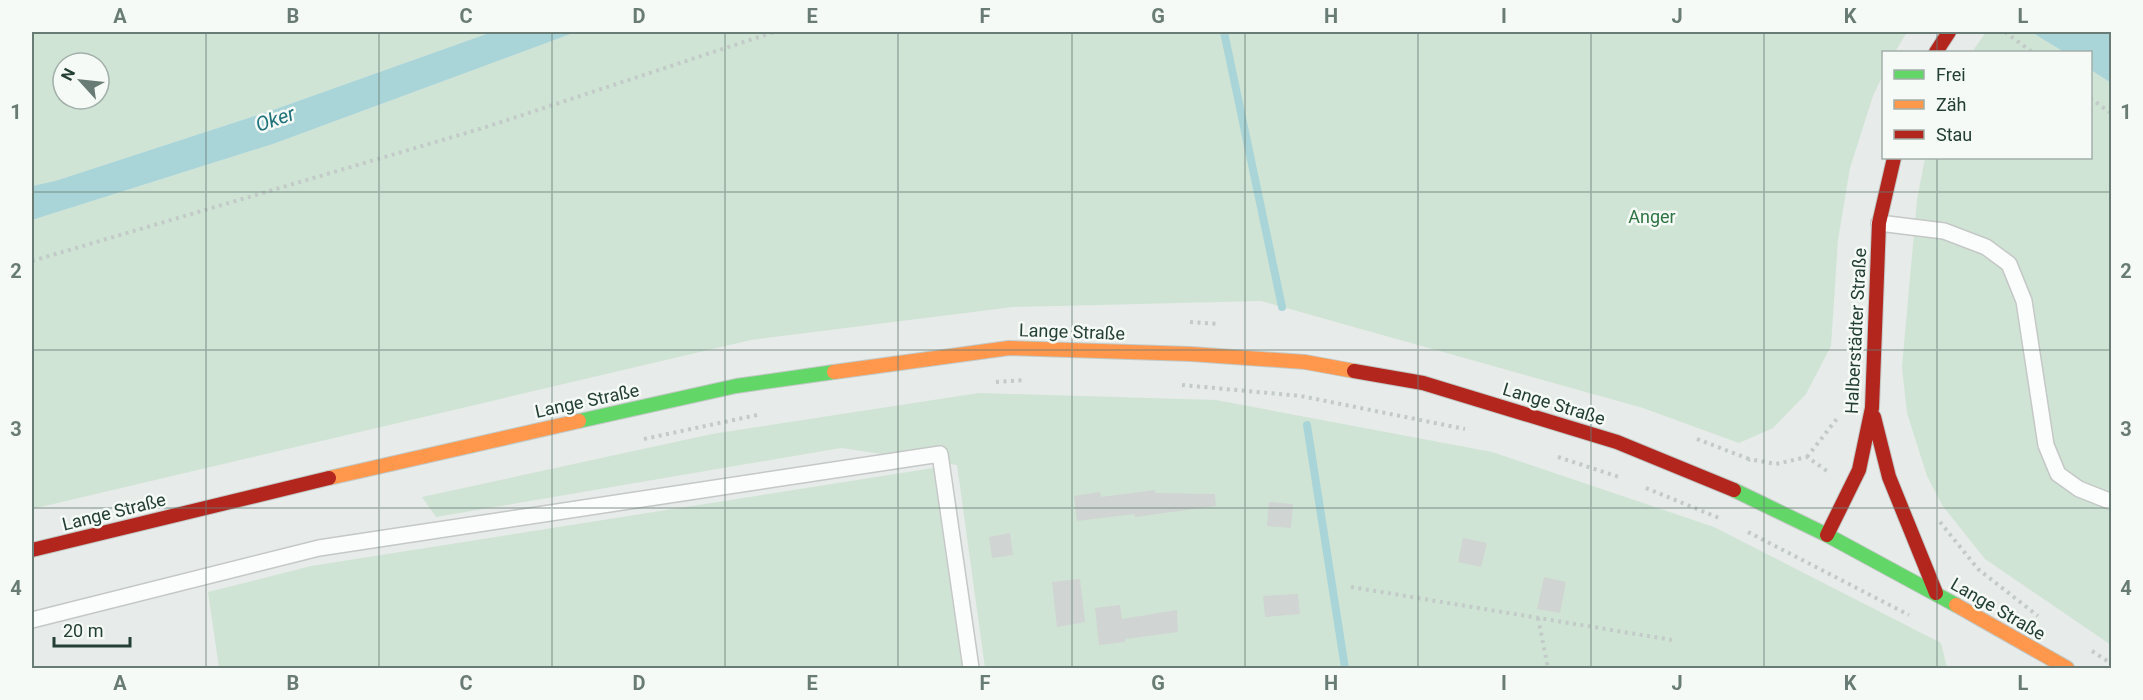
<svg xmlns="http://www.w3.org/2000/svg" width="2143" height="700" viewBox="0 0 2143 700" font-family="Roboto,sans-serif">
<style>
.green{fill:#d0e4d5;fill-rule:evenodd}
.water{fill:#a9d5d8}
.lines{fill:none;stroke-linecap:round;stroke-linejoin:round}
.stream{stroke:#a9d5d8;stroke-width:8}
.building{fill:#d0d4d2}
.lane-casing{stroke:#c4c8c6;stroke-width:18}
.fast-casing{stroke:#c2c9c6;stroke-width:16}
.slow-casing{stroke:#c2c9c6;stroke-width:16}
.jam-casing{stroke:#c2c9c6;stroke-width:16}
.path{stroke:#c2cbc7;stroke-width:4;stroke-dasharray:3 4.5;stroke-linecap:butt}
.lane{stroke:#fbfcfc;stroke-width:15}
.fast{stroke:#63d668;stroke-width:14}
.slow{stroke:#ff974d;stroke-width:14}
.jam{stroke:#b3261e;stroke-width:14}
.grid{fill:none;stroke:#687b74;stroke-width:1.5;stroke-opacity:0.55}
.labels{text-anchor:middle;stroke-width:5;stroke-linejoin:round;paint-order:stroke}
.park-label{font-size:18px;fill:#2f7544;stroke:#f5faf7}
.street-label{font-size:18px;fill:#243f35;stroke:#f5faf7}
.water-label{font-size:20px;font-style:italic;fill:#1f727a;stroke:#f5faf7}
.neatline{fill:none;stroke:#687b74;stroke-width:2}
.grid-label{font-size:20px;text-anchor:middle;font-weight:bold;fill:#687b74}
</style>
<rect width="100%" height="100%" fill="#e7ebe9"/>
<!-- green -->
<path class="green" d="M32,32H492L270,111L55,181L32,186ZM63,63H99V99H63Z
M576,32H1907L1895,52H1884L1883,75L1873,96L1850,168L1838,240L1831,346L1806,394L1773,428L1739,443L1643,408L1261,301L1013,307L751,340L32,509V220L273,144Z
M1986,32H2031L2064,52H1972Z
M2091,70L2111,83V645L1985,559L1942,505L1927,476L1907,413L1902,367L1917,200L1925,158H2090Z
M979,393L1216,400L1492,452L1714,527L1941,643L1947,668H985L957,465L841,448L436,517L422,497L712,434Z
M933,468L962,668H219L208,592L311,566Z"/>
<!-- water -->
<path class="water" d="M492,32H576L273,144L32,220V186L55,181L270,111Z
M2031,32H2111V83L2091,70L2090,52H2064Z"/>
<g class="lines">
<!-- stream -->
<path class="stream" d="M1224,32L1282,307
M1307,425L1345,668"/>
</g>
<!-- building -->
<path class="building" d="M1155,490V493L1215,494L1216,506L1135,517L1134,514L1077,521L1074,496L1100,492L1101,497Z
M1269,502L1293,504L1291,528L1267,526Z
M1010,533L1013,555L992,558L989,537Z
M1463,538L1487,543L1481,567L1458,562Z
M1544,577L1566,582L1560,613L1537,609Z
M1080,579L1085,622L1057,627L1052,582Z
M1298,594L1300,614L1265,617L1263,596Z
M1120,605L1122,619L1177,610L1178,632L1125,639V642L1099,645L1095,608Z"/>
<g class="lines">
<defs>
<path id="lane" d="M1879,223L1944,231L1986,247L2009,264L2024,301L2046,445L2058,474L2079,489L2112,502
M32,620L319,548L940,454L971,668"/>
<path id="fast" d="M579,421L736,386L834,372
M1734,490L1827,535L1956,605"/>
<path id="slow" d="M834,372L1009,348L1191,354L1305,362L1354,371
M329,478L579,421
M1956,605L2067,668"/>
<path id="jam" d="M1936,52L1949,32
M1354,371L1423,383L1617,442L1734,490
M1874,417L1889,477L1936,593
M1827,535L1859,470L1872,408L1879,223L1894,158
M32,550L329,478"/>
</defs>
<!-- lane casing -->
<use href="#lane" class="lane-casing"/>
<!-- fast casing -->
<use href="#fast" class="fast-casing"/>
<!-- slow casing -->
<use href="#slow" class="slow-casing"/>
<!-- jam casing -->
<use href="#jam" class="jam-casing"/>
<!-- path -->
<path class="path" d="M2005,32L2032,52
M2090,98L2112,114
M32,261L483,128L774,32
M1190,322L1218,324
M996,382L1025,380
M1182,385L1301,396L1465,429
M644,439L757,415
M1697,439L1749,459
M1558,457L1619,477
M1807,457L1839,416
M1748,461L1749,459L1776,464L1807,457L1827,471
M1646,488L1719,518
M1940,522L1978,569L2038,616
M1748,532L1909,615
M1351,587L1672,640
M1538,618L1548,668
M2092,651L2112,664"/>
<!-- lane -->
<use href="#lane" class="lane"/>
<!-- fast -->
<use href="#fast" class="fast"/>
<!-- slow -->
<use href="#slow" class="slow"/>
<!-- jam -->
<use href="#jam" class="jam"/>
</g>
<!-- grid -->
<path class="grid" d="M206,32V668M379,32V668M552,32V668M725,32V668M898,32V668M1072,32V668M1245,32V668M1418,32V668M1591,32V668M1764,32V668M1937,32V52M1937,158V668M32,192H2112M32,350H2112M32,508H2112"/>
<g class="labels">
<!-- park labels -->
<g class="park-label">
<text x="1652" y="223">Anger</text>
</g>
<!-- street labels -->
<g class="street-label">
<text transform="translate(1856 331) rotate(-87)" y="6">Halberstädter Straße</text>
<text transform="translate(1072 332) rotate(2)" y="6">Lange Straße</text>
<text transform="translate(587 401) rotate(-12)" y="6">Lange Straße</text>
<text transform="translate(1554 404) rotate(17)" y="6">Lange Straße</text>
<text transform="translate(114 512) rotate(-14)" y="6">Lange Straße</text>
<text transform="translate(1998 609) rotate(30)" y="6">Lange Straße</text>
</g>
<!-- water labels -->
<g class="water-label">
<text transform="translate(275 119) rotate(-19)" y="7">Oker</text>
</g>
</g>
<!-- border -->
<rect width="2143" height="700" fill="none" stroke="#f5faf7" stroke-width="66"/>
<!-- legend -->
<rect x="1882" y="51" width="210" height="108" fill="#f5faf7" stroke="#a1afa9" stroke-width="1.5"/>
<rect x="1894" y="70" width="30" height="9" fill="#63d668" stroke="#a1afa9" stroke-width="1.5"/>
<text x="1936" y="81" font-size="18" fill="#243f35">Frei</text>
<rect x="1894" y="100" width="30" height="9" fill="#ff974d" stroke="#a1afa9" stroke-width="1.5"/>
<text x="1936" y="111" font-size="18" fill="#243f35">Zäh</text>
<rect x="1894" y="130" width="30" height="9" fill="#b3261e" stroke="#a1afa9" stroke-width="1.5"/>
<text x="1936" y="141" font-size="18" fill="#243f35">Stau</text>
<!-- north arrow -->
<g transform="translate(81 81) rotate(297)"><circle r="28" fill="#f5faf7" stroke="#a1afa9" stroke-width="1.5"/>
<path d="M0-4.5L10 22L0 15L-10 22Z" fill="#687b74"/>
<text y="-9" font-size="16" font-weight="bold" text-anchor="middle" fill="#243f35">N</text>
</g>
<!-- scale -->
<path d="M54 637v9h76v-9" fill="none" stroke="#243f35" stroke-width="3"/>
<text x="63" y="637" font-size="18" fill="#243f35" stroke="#f5faf7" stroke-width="4.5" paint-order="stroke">20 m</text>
<rect x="33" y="33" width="2077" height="634" class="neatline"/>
<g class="grid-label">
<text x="120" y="23">A</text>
<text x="293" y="23">B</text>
<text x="466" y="23">C</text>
<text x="639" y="23">D</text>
<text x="812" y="23">E</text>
<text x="985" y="23">F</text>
<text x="1158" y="23">G</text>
<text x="1331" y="23">H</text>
<text x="1504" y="23">I</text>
<text x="1677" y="23">J</text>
<text x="1850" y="23">K</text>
<text x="2023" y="23">L</text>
<text x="16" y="119">1</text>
<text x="2126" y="119">1</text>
<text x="16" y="278">2</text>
<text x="2126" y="278">2</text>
<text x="16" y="436">3</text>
<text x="2126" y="436">3</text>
<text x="16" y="595">4</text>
<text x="2126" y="595">4</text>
<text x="120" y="690">A</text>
<text x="293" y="690">B</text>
<text x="466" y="690">C</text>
<text x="639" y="690">D</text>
<text x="812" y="690">E</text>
<text x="985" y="690">F</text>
<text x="1158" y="690">G</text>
<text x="1331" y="690">H</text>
<text x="1504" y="690">I</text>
<text x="1677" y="690">J</text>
<text x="1850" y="690">K</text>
<text x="2023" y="690">L</text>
</g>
</svg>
